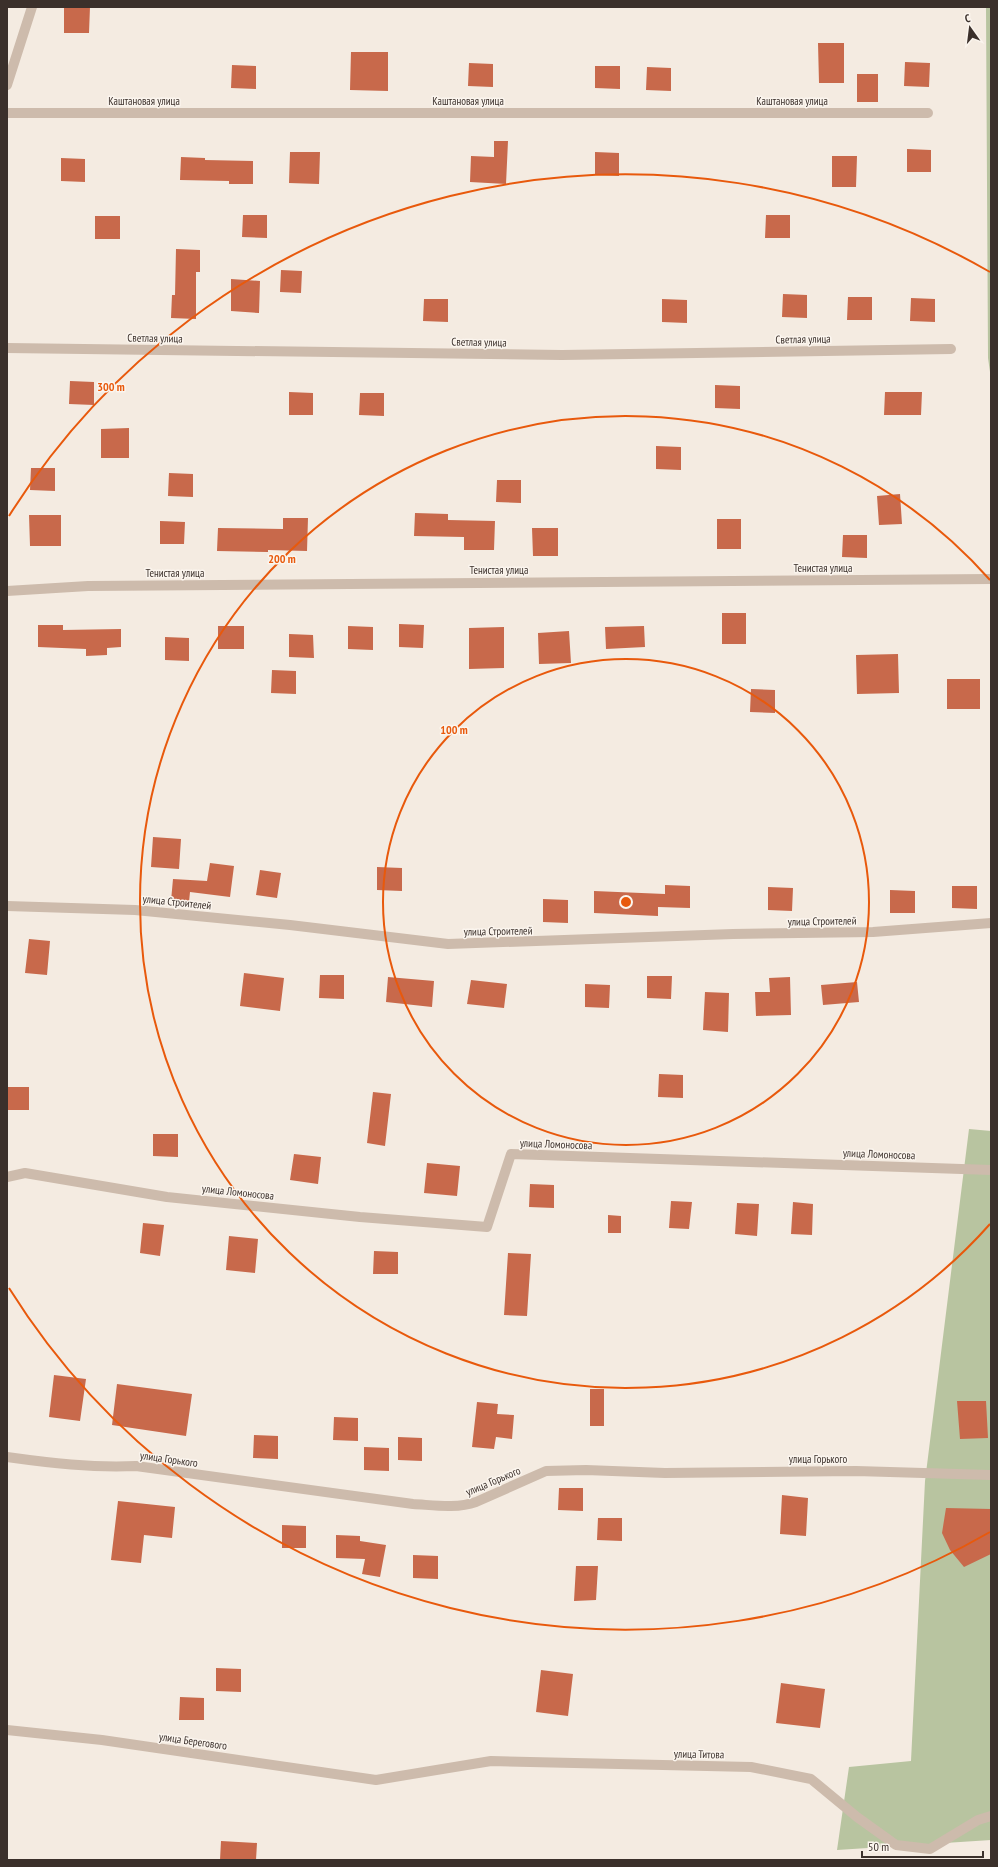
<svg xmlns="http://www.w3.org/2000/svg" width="998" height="1867" viewBox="0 0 998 1867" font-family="'PT Sans Narrow',sans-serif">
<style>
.green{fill:#b8c4a0}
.building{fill:#c8694b}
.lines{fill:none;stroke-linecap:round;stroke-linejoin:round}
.minor{stroke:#cdbbac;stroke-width:10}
.ring{fill:none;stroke:#e8590c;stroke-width:2}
.labels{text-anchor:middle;stroke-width:3;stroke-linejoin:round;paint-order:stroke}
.street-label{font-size:11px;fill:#3b302b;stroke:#fbf5ee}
.centre{fill:#e8590c;stroke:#fbf5ee;stroke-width:2}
.ring-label{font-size:12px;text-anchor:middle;font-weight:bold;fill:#e8590c;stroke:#fbf5ee;stroke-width:3;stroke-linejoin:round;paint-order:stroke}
</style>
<rect width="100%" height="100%" fill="#f4ebe1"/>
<!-- green -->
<path class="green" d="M986,7H991V379L988,358Z
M969,1129L991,1131V1840L837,1850L849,1767L911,1761L925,1481Z"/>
<!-- building -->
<path class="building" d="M64,7H90L89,33H64Z
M818,43H844V83H819Z
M351,52H388V91L350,90Z
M905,62L930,63L929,87L904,86Z
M469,63L493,64V87L468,86Z
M232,65L256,66V89L231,88Z
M595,66H620V89L595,88Z
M647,67L671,68V91L646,90Z
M857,74H878V102H857Z
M494,141H508L506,184L470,182L471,156L494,157Z
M907,149L931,150V172H907Z
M290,152H320L319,184L289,183Z
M595,152L619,153V176L595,175Z
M832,156H857L856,187H832Z
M181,157L205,158V160L253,161V184H229V181L180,180Z
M61,158L85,159V182L61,181Z
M243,215H267V238L242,237Z
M766,215H790V238H765Z
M95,216H120V239H95Z
M176,249L200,250V272H196V319L171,318L172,295H175Z
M281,270L302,271L301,293L280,292Z
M231,279L260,281L259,313L231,311Z
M783,294L807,295V318L782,317Z
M848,297H872V320H847Z
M911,298L935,299V322L910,321Z
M424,299H448V322L423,321Z
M662,299L687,300V323L662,322Z
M70,381L94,382V405L69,404Z
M715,385L740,386V409L715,408Z
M289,392L313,393V415H289Z
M885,392H922L921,415H884Z
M360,393H384V416L359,415Z
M129,428V458H101V429Z
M656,446L681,447V470L656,469Z
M31,468H55V491L30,490Z
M169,473L193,474V497L168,496Z
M497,480H521V503L496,502Z
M900,494L902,524L879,525L877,496Z
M415,513L448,514V520L495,521L494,550H464V537L414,536Z
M29,515H61V546H30Z
M283,518H308L307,551L268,550V552L217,551L218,528L283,529Z
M717,519H741V549H717Z
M160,521L185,522L184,544H160Z
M532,528H558V556H533Z
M843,535H867V558L842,557Z
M722,613H746V644H722Z
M399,624L424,625L423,648L399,647Z
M38,625H63V630L121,629V647L107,648V655L86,656V649L38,647Z
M218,626H244V649H218Z
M348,626L373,627V650L348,649Z
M644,626L645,647L606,649L605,627Z
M504,627V668L469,669V628Z
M569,631L571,663L539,664L538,633Z
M289,634L313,635L314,658L289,657Z
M165,637L189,638V661L165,660Z
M898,654L899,693L857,694L856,655Z
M272,670L296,671V694L271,693Z
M947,679H980V709H947Z
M751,689L775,690V713L750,712Z
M153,837L181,839L179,869L151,867Z
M210,863L234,866L230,897L190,892L189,902L171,901L173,879L207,881Z
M377,867L402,868V891L377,890Z
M260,870L281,873L277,898L256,895Z
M665,885L690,886V908L658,907V916L594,913V891L665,894Z
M952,886H977V909L952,908Z
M768,887L793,888L792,911L768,910Z
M890,890L915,891V913H890Z
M543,899L568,900V923L543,922Z
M29,939L50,941L47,975L25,973Z
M244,973L284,978L280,1011L240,1006Z
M320,975H344V999L319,998Z
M647,976H672L671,999L647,998Z
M388,977L434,981L432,1007L386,1002Z
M790,977L791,1015L756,1016L755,992H770L769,978Z
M471,980L507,984L504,1008L467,1004Z
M857,982L859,1002L823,1005L821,985Z
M585,984L610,985L609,1008L585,1007Z
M705,992L729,993L728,1032L703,1030Z
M659,1074L683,1075V1098L658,1097Z
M7,1087H29V1110H7Z
M373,1092L391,1094L385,1146L367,1143Z
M153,1134H178V1157L153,1156Z
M294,1154L321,1157L318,1184L290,1180Z
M427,1163L460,1166L457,1196L424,1193Z
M530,1184L554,1185V1208L529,1207Z
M671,1201L692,1202L689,1229L669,1228Z
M793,1202L813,1204L812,1235L791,1234Z
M737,1203L759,1204L757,1236L735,1234Z
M608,1215L621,1216V1233H608Z
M143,1223L164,1225L160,1256L140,1253Z
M229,1236L258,1239L255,1273L226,1270Z
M374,1251L398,1252V1274H373Z
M508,1253L531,1254L527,1316L504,1315Z
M54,1375L86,1379L80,1421L49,1417Z
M117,1384L192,1394L186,1436L112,1425Z
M590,1389H604V1426H590Z
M957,1401H986L988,1438L960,1439Z
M477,1402L498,1404L497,1414L514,1415L512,1439L496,1437L494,1449L472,1447Z
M334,1417L358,1418V1441L333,1440Z
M254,1435L278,1436V1459L253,1458Z
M398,1437L422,1438V1461L398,1460Z
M364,1447L389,1448V1471L364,1470Z
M559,1488H583V1511L558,1510Z
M782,1495L808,1498L806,1536L780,1534Z
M118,1501L175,1507L172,1538L144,1535L141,1563L111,1560Z
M946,1508L991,1509V1554L964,1567L950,1550L942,1533Z
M598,1518H622V1541L597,1540Z
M282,1525L306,1526V1548H282Z
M336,1535L360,1536V1541L386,1545L380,1577L362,1574L365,1559L336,1558Z
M413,1555L438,1556V1579L413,1578Z
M576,1566H598L596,1600L574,1601Z
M216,1668L241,1669V1692L216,1691Z
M541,1670L573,1674L568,1716L536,1712Z
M781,1683L825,1689L820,1728L776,1723Z
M180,1697L204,1698V1720H179Z
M221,1841L257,1843L256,1860H220Z"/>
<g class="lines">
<!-- minor -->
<path class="minor" d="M7,85L32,7
M7,113H928
M7,348L562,355L951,349
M7,591L88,586L991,579
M7,906L135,910L290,925L448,944L733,934L873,932L991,923
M7,1177L25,1173L167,1197L360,1217L487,1227L511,1154L991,1170
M7,1457C50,1463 92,1468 136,1466L413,1504C433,1505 456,1509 476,1502L546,1471L586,1470L665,1473L856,1471L991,1475
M7,1730L102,1740L376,1780L491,1761L751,1767L811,1779L857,1817L896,1845L930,1849L978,1820L991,1816"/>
</g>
<!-- distance rings -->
<g class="ring">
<circle cx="626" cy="902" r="243"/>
<path d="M990 1224A486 486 0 1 1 990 580"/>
<path d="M990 1532A728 728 0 0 1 9 1288M9 516A728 728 0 0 1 990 272"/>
</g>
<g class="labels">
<!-- street labels -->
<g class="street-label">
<text x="144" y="105">Каштановая улица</text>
<text x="468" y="105">Каштановая улица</text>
<text x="792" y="105">Каштановая улица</text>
<text transform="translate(155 338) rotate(1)" y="4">Светлая улица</text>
<text transform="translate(803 339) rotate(-1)" y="4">Светлая улица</text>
<text transform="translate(479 342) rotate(1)" y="4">Светлая улица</text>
<text x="823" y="572">Тенистая улица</text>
<text x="499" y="574">Тенистая улица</text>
<text x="175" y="577">Тенистая улица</text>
<text transform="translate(177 902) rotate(6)" y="4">улица Строителей</text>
<text transform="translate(822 921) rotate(-1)" y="4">улица Строителей</text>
<text transform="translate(498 931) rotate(-1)" y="4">улица Строителей</text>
<text transform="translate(556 1144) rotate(2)" y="4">улица Ломоносова</text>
<text transform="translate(879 1154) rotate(2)" y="4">улица Ломоносова</text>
<text transform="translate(238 1192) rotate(6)" y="4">улица Ломоносова</text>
<text transform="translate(169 1459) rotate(8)" y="4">улица Горького</text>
<text x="818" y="1463">улица Горького</text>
<text transform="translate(493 1481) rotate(-23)" y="4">улица Горького</text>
<text transform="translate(193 1741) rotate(8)" y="4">улица Берегового</text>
<text transform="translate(699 1754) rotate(1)" y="4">улица Титова</text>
</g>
</g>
<circle cx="626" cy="902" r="6" class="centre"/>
<g class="ring-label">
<text x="111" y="391">300 m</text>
<text x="282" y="563">200 m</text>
<text x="454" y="734">100 m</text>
</g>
<!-- border -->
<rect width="998" height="1867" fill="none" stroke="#3b302b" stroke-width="16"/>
<!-- north arrow -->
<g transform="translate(970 28) rotate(346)" stroke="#fbf5ee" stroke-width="3" paint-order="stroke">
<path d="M0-3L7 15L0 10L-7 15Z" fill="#3b302b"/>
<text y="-6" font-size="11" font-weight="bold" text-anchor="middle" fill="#3b302b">С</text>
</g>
<!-- scale -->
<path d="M862 1851v6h121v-6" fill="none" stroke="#3b302b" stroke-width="2"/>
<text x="868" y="1851" font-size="12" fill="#3b302b" stroke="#fbf5ee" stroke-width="3" paint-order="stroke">50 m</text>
</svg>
